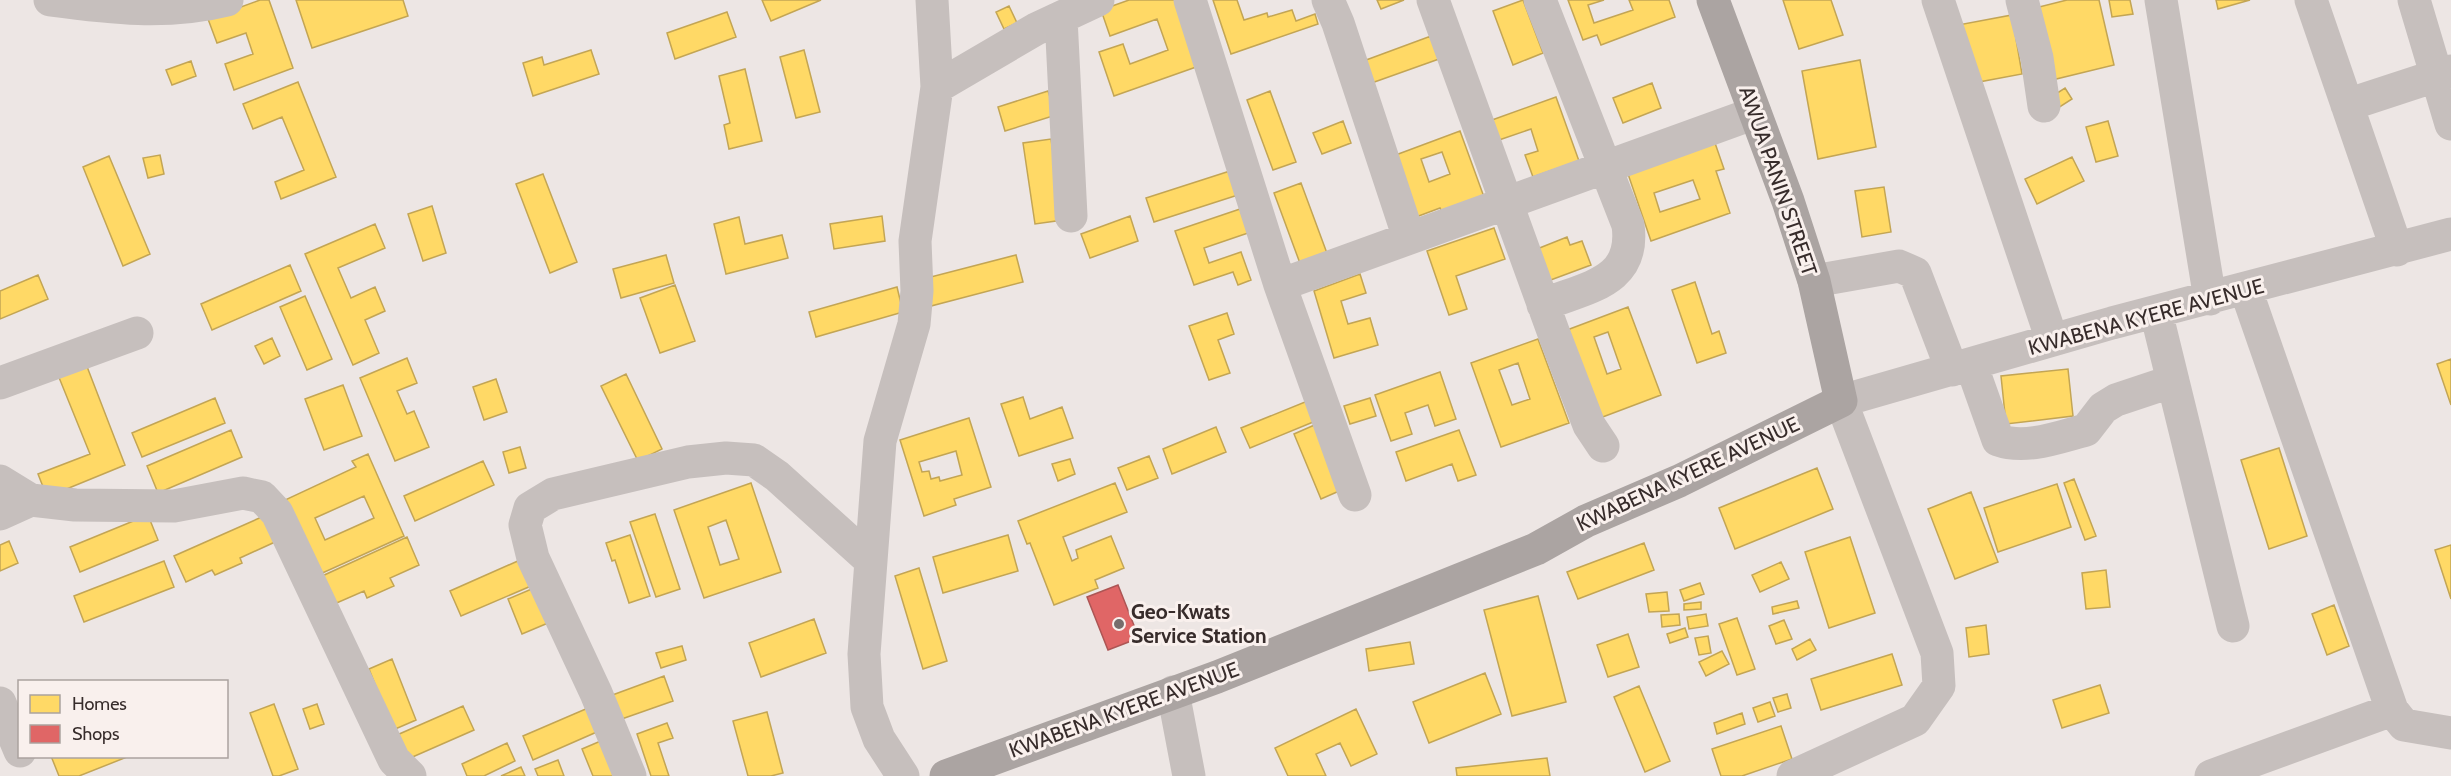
<svg xmlns="http://www.w3.org/2000/svg" width="2451" height="776" viewBox="0 0 2451 776" font-family="Cabin,sans-serif">
<style>
.homes{fill:#ffd966;stroke:#c3a554;stroke-width:1.5;fill-rule:evenodd}
.shops{fill:#e06666;stroke:#ad5554;stroke-width:1.5}
.lines{fill:none;stroke-linecap:round;stroke-linejoin:round}
.minor{stroke:#c6bfbd;stroke-width:33}
.major{stroke:#aba4a2;stroke-width:33}
.poi-dot{fill:#776d6c;stroke:#f9f0ed;stroke-width:2}
.labels{text-anchor:middle;stroke-width:6;stroke-linejoin:round;paint-order:stroke}
.street-label{font-size:21px;fill:#372c2b;stroke:#f9f0ed}
.poi-label{font-size:21px;font-weight:bold;fill:#372c2b;stroke:#f9f0ed;text-anchor:start}
</style>
<rect width="100%" height="100%" fill="#ede6e4"/>
<!-- homes -->
<path class="homes" d="M260,0H269L293,68L234,90L225,64L253,54L246,33L217,43L208,19Z
M296,0H403L408,16L312,48Z
M762,0H821L771,21Z
M1129,0H1176L1199,66L1114,96L1099,52L1123,44L1130,64L1168,50L1157,19L1110,36L1101,10Z
M1213,0H1237L1244,20L1267,13L1268,17L1292,10L1296,21L1315,14L1318,24L1231,54Z
M1377,0H1404L1381,9Z
M1523,0L1543,53L1513,65L1493,11Z
M1568,0H1604L1588,5L1594,23L1633,10L1629,0H1669L1675,17L1601,45L1597,35L1583,40Z
M1783,0H1831L1843,35L1799,49Z
M2067,0H2099L2114,65L2052,80L2035,8Z
M2109,0H2130L2133,14L2112,17Z
M2216,0H2250L2218,9Z
M1009,6L1017,23L1004,29L996,12Z
M727,12L736,37L675,59L667,33Z
M2012,15L2022,74L1968,84L1958,25Z
M1431,36L1439,59L1366,85L1358,63Z
M591,50L599,74L533,96L523,63L542,57L544,65Z
M804,50L820,112L796,118L780,57Z
M1860,60L1876,147L1818,159L1802,71Z
M191,61L196,76L172,85L166,70Z
M745,69L762,141L729,149L724,125L730,123L719,76Z
M298,82L336,177L281,199L275,182L304,170L282,117L253,129L243,104Z
M1652,83L1661,108L1623,123L1613,98Z
M2065,88L2072,99L2058,108L2051,97Z
M1048,91L1056,115L1005,131L998,107Z
M1270,91L1296,162L1273,170L1247,100Z
M1556,97L1579,161L1533,177L1525,155L1538,151L1531,129L1499,140L1492,120Z
M1343,121L1351,143L1322,154L1313,133Z
M2108,121L2118,156L2096,162L2086,127Z
M1460,131L1484,197L1442,212L1440,208L1416,217L1393,156ZM1442,152L1450,174L1429,182L1421,159Z
M1051,139L1063,220L1035,224L1023,143Z
M1715,143L1724,169L1716,171L1730,213L1651,241L1628,174ZM1693,180L1700,199L1660,212L1654,193Z
M160,155L164,174L148,178L143,158Z
M109,156L150,254L123,266L83,167Z
M2072,157L2084,181L2037,204L2025,179Z
M1233,170L1241,194L1154,222L1146,198Z
M543,174L577,262L550,273L516,184Z
M1301,183L1328,256L1301,266L1274,193Z
M1884,187L1891,232L1862,237L1855,191Z
M432,206L446,253L423,261L408,214Z
M1240,209L1248,233L1204,248L1209,263L1241,252L1251,280L1238,285L1233,272L1194,285L1175,231Z
M882,216L885,241L834,249L830,224Z
M1130,216L1138,241L1090,258L1081,234Z
M739,217L745,244L782,235L788,258L726,274L714,224Z
M375,224L385,248L338,268L351,298L375,287L385,311L365,320L379,353L353,365L305,254Z
M1494,228L1505,259L1456,276L1467,309L1449,315L1427,251Z
M1567,237L1570,245L1582,241L1591,265L1548,281L1537,249Z
M666,255L674,283L621,298L613,269Z
M1016,255L1023,282L931,306L923,279Z
M290,265L301,291L212,330L201,304Z
M1360,274L1366,293L1341,301L1348,324L1370,318L1378,345L1334,358L1314,291Z
M38,275L48,299L0,319V291Z
M1695,282L1712,334L1719,331L1726,353L1697,363L1672,290Z
M675,285L695,341L660,353L640,298Z
M897,287L903,312L816,337L809,312Z
M305,296L332,359L307,370L280,307Z
M1628,307L1661,395L1600,418L1567,330ZM1608,332L1621,369L1607,374L1594,337Z
M1227,313L1234,334L1218,340L1230,373L1209,380L1189,326Z
M272,338L280,356L264,364L255,346Z
M1538,339L1569,423L1501,447L1471,363ZM1518,363L1530,399L1512,405L1499,370Z
M407,358L417,383L397,391L407,414L414,411L429,447L395,461L360,378Z
M2451,359V405L2437,364Z
M86,364L125,465L47,497L38,474L90,454L58,375Z
M2068,369L2073,416L2006,424L2001,376Z
M1440,372L1456,419L1435,426L1428,405L1405,413L1412,434L1391,441L1375,395Z
M626,374L662,449L638,461L601,386Z
M496,379L507,412L484,420L473,387Z
M343,385L362,436L324,450L305,399Z
M1023,397L1030,419L1062,407L1073,438L1019,456L1001,404Z
M215,398L225,423L142,457L132,433Z
M1370,398L1376,416L1350,424L1344,406Z
M1310,400L1318,420L1250,448L1241,428Z
M969,418L991,487L954,499L956,505L924,516L900,440ZM956,451L962,475L940,481L939,477L931,479L929,471L922,472L919,462Z
M1319,423L1346,488L1321,499L1294,434Z
M1216,427L1226,452L1172,474L1163,449Z
M231,430L242,457L158,493L147,466Z
M1459,430L1476,475L1458,481L1452,464L1406,481L1396,452Z
M520,447L526,468L509,473L503,452Z
M2279,448L2307,536L2269,549L2241,460Z
M368,454L404,536L318,575L285,500L356,467L352,461ZM364,496L374,518L325,540L315,518Z
M1149,456L1158,478L1127,490L1118,468Z
M1070,459L1075,474L1058,481L1052,464Z
M483,461L494,485L415,521L404,496Z
M1817,468L1833,509L1735,549L1719,508Z
M2074,479L2096,536L2085,540L2064,483Z
M751,483L781,572L704,598L674,510ZM726,520L739,559L720,565L708,527Z
M1115,483L1127,512L1063,537L1072,561L1078,558L1076,550L1111,536L1124,568L1095,580L1098,588L1054,605L1030,543L1027,544L1018,521Z
M2057,484L2071,527L1998,552L1984,508Z
M1971,492L1998,562L1955,579L1928,509Z
M655,514L680,589L656,597L630,522Z
M148,515L158,540L80,572L70,547Z
M264,516L275,542L240,558L242,563L215,575L212,570L186,582L174,556Z
M630,535L650,596L629,603L615,560L612,561L606,543Z
M1008,535L1018,571L943,593L933,557Z
M407,537L419,565L390,578L394,586L367,598L364,591L332,605L320,577Z
M1850,537L1875,613L1829,628L1805,552Z
M9,541L18,563L0,571V545Z
M1644,543L1654,570L1578,599L1567,572Z
M2451,545V599L2435,550Z
M520,560L531,586L461,616L450,591Z
M164,561L174,587L84,622L74,596Z
M1781,562L1789,579L1760,592L1752,575Z
M919,568L947,661L923,669L895,576Z
M2106,570L2110,607L2086,609L2082,573Z
M1700,583L1704,594L1684,601L1680,590Z
M534,588L548,623L522,634L508,599Z
M1667,592L1669,611L1649,612L1646,594Z
M1538,596L1566,702L1512,716L1484,610Z
M1797,601L1799,608L1773,614L1772,607Z
M1701,602V609L1684,610V604Z
M2334,605L2349,646L2327,655L2312,614Z
M1679,614L1680,625L1662,627L1661,615Z
M1706,614L1708,626L1689,629L1687,617Z
M1737,618L1755,669L1737,675L1719,624Z
M814,619L826,653L761,677L749,643Z
M1784,620L1792,639L1776,644L1769,626Z
M1986,625L1989,654L1969,657L1966,628Z
M1685,628L1688,637L1670,643L1667,634Z
M1628,634L1639,667L1608,677L1597,645Z
M1708,636L1711,653L1699,655L1695,638Z
M1810,639L1816,650L1797,660L1792,649Z
M1410,642L1414,664L1369,671L1366,649Z
M682,646L686,660L661,668L656,653Z
M1722,651L1729,664L1706,676L1699,662Z
M1892,654L1902,685L1821,710L1811,679Z
M392,659L416,720L393,730L369,669Z
M1485,673L1501,714L1429,743L1413,702Z
M664,676L673,701L616,721L607,697Z
M2100,685L2109,713L2062,728L2053,700Z
M1639,686L1670,761L1645,772L1614,697Z
M1787,694L1791,708L1778,712L1773,698Z
M1770,702L1775,716L1758,722L1753,708Z
M274,704L298,769L279,776H273L250,713Z
M317,704L324,724L310,729L303,709Z
M463,706L474,730L408,759L397,735Z
M588,708L599,731L533,760L523,736Z
M1356,709L1377,754L1351,766L1340,743L1316,754L1326,776H1288L1275,748Z
M767,712L783,773L771,776H748L733,721Z
M1742,713L1745,724L1717,734L1714,723Z
M667,723L673,738L658,743L669,776H651L637,734Z
M1781,726L1792,759L1742,776H1721L1712,749Z
M603,740L618,776H593L582,749Z
M507,743L515,761L484,776H467L462,764Z
M51,756H127V757L79,776H59Z
M1547,758L1550,776H1457L1456,768Z
M558,760L564,776H538L535,769Z
M521,767L525,776H501Z"/>
<!-- shops -->
<path class="shops" d="M1118,585L1139,638L1108,650L1087,597Z"/>
<g class="lines">
<!-- minor -->
<path class="minor" d="M50,0C110,8 167,15 227,0
M1190,0L1280,285L1355,495
M1328,0L1338,23L1409,238
M1433,0L1553,331L1589,425L1603,446
M1540,0L1628,225C1636,283 1586,287 1543,305
M1938,0L2052,340
M2022,0L2037,58L2044,106
M2161,0L2210,299
M2311,0L2397,250
M2414,0L2451,124
M1061,18L1071,216
M937,87L1036,29L1098,0
M2347,105L2451,71
M1814,281L1899,266L1915,273L1952,370
M1280,285L1755,113
M2246,290L2392,710L2404,725L2451,733
M2156,312L2233,626
M1971,364L1998,440C2026,450 2059,437 2086,430L2103,408L2116,400L2173,381
M0,383L137,333
M0,481L31,500L75,505L174,506L243,493L262,497L277,513L394,760L410,776
M0,514L31,500
M1173,692L1189,776
M0,703L20,751
M630,776L596,693L533,558L525,525L530,508L553,494L688,462L726,458L754,460L777,476L870,560
M903,776L879,739L867,707L864,654L880,441L914,324L917,291L915,241L937,87L932,0
M1793,776L1915,720L1939,686L1937,653L1841,401L2112,323L2451,234
M2211,776L2392,710"/>
<!-- major -->
<path class="major" d="M946,776L1217,677L1536,549L1586,521L1679,481L1841,401L1814,281L1788,201L1713,0"/>
</g>
<!-- markers -->
<circle class="poi-dot" cx="1119" cy="624" r="6"/>
<g class="labels">
<!-- street labels -->
<g class="street-label">
<text transform="translate(1778 181) rotate(71)" y="7">AWUA PANIN STREET</text>
<text transform="translate(2146 317) rotate(-15)" y="7">KWABENA KYERE AVENUE</text>
<text transform="translate(1688 474) rotate(-25)" y="7">KWABENA KYERE AVENUE</text>
<text transform="translate(1124 710) rotate(-20)" y="7">KWABENA KYERE AVENUE</text>
</g>
<!-- poi labels -->
<g class="poi-label">
<text x="1131" y="619">Geo-Kwats<tspan x="1131" dy="24">Service Station</tspan></text>
</g>
</g>
<!-- legend -->
<rect x="18" y="680" width="210" height="78" fill="#f9f0ed" stroke="#aba29f" stroke-width="1.5"/>
<rect x="30" y="695" width="30" height="18" fill="#ffd966" stroke="#aba29f" stroke-width="1.5"/>
<text x="72" y="710" font-size="18" fill="#372c2b">Homes</text>
<rect x="30" y="725" width="30" height="18" fill="#e06666" stroke="#aba29f" stroke-width="1.5"/>
<text x="72" y="740" font-size="18" fill="#372c2b">Shops</text>
</svg>
